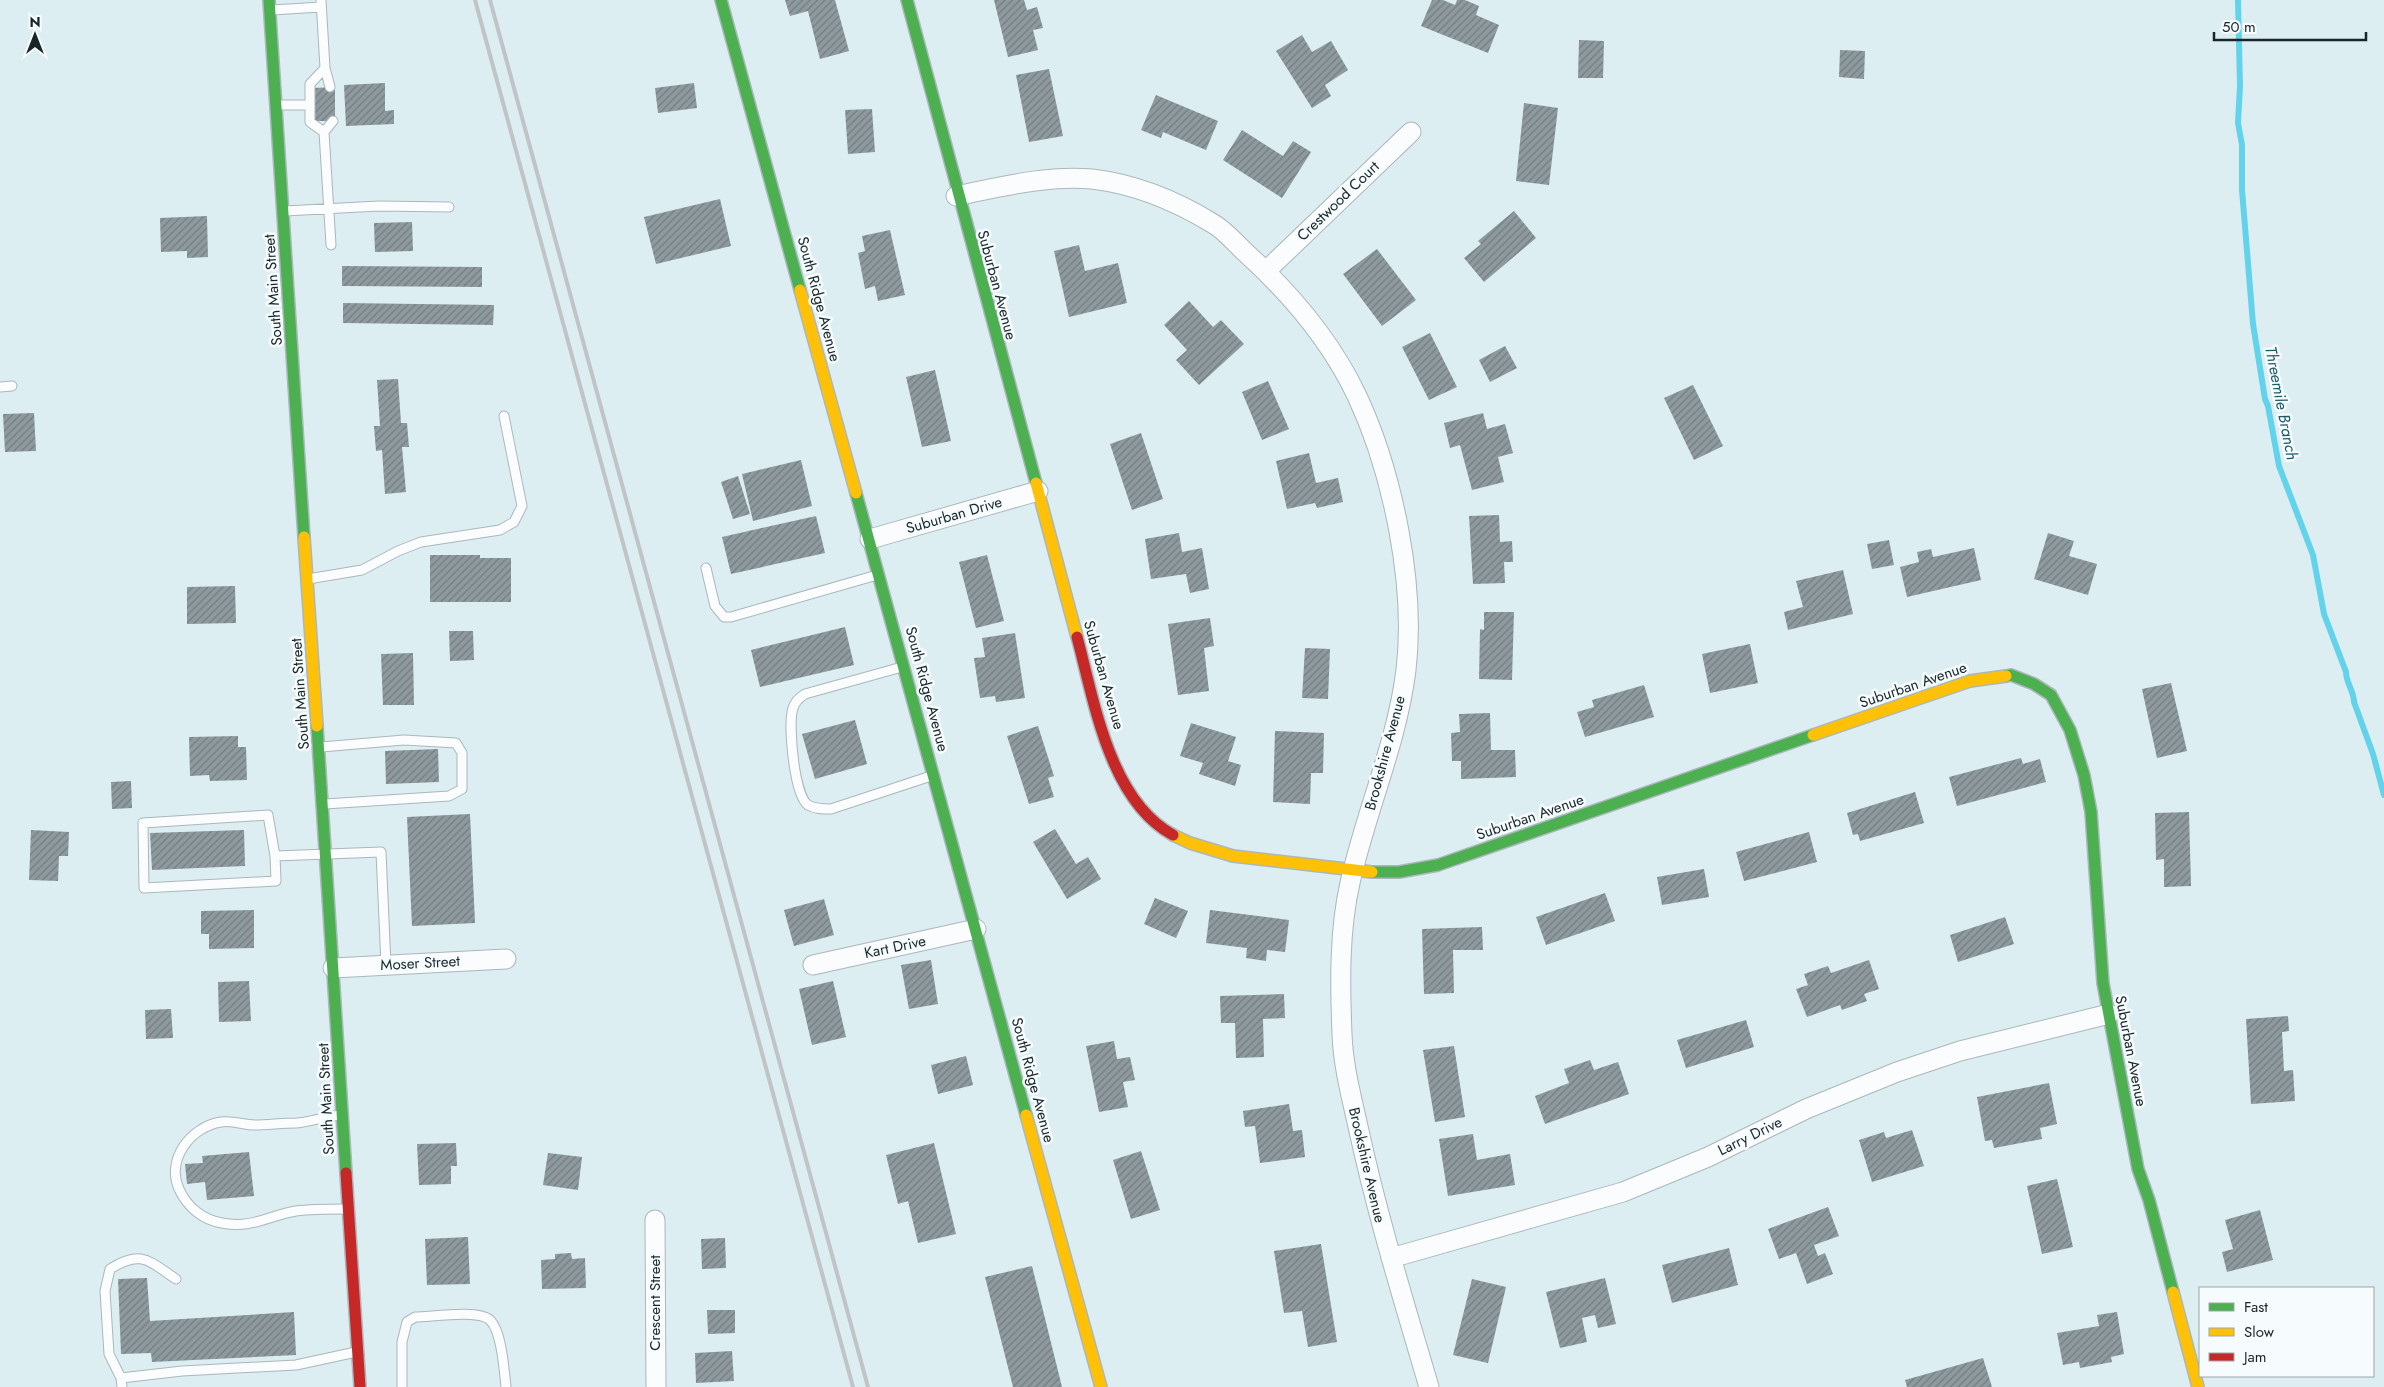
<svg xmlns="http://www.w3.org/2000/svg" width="2384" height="1387" viewBox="0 0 2384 1387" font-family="Jost,sans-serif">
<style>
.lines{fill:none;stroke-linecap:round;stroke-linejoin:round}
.stream{stroke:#62d3eb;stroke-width:6}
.building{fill:url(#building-hatch)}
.lane-casing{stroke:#aab7bb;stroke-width:11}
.street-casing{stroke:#aab7bb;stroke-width:21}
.fast-casing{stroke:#aab7bb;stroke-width:14}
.slow-casing{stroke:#aab7bb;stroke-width:14}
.jam-casing{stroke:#aab7bb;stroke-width:14}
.lane{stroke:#fafcfd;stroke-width:9}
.street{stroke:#fafcfd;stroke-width:19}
.fast{stroke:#4caf50;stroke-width:11}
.slow{stroke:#ffc107;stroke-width:11}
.jam{stroke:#c62828;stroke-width:11}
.rail{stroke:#c0c4c6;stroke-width:4}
.labels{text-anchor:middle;stroke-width:5;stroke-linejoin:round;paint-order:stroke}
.street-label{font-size:15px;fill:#192528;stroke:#f6fcfd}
.water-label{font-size:16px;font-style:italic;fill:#205a68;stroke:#f6fcfd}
</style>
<defs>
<pattern id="building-hatch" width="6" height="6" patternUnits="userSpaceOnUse" patternTransform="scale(1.25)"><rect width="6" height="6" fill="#8e9a9e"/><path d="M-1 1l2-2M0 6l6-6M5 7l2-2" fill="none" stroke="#737d81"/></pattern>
</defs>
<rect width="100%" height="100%" fill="#ddeef3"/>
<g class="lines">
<!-- stream -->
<path class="stream" d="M2238,0L2240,86L2238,123L2242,145V190L2253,324L2265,399L2268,406L2279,466L2313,555L2324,614L2346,672C2346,683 2354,691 2354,702L2373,754L2384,795"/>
</g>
<!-- building -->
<path class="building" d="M785,0H835L849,51L820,59L808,11L790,16Z
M994,0H1024L1027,10L1037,7L1043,28L1033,30L1038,50L1008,57Z
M1432,0H1443L1455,5L1457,0H1465L1479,6L1476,15L1499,25L1488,53L1421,26Z
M1302,35L1312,52L1331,41L1348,70L1325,85L1331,96L1312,108L1276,51Z
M1579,40L1604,41L1603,78H1578Z
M1840,50L1865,51L1864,79L1839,77Z
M1049,69L1063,136L1029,142L1016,75Z
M385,83V111L394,110V124L346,126L344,85Z
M694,83L697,108L658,113L655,88Z
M335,87V121H314L313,88Z
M1156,95L1218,121L1206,150L1163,132L1161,138L1141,130Z
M1524,103L1558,108L1549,185L1516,181Z
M872,109L875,152L848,154L845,110Z
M1242,130L1283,156L1293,141L1311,152L1282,198L1223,160Z
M720,199L731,246L656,264L644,217Z
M1514,211L1536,238L1484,282L1464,258L1481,244L1478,241Z
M207,216L208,257L187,258V251L161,252L160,218Z
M412,222L413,251L375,252L374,223Z
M890,230L905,295L878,301L875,286L865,289L858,253L865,251L862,236Z
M1079,245L1085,271L1118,263L1127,303L1069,317L1054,251Z
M1377,249L1416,300L1382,326L1343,274Z
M342,266L482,267V287L342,286Z
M1189,301L1213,327L1221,320L1244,344L1199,385L1176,360L1187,350L1164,325Z
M343,303L494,305L493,325L343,323Z
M1430,333L1457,387L1429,400L1402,347Z
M1505,346L1517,368L1490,382L1479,360Z
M935,370L951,441L922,447L906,377Z
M398,379L401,423H407L409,447H402L406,492L385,494L382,450L376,451L374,426H380L377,380Z
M1268,381L1289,429L1262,440L1242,392Z
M1693,385L1723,446L1694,460L1664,398Z
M34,413L36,451L5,452L3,414Z
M1483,413L1487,429L1505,424L1513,453L1498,457L1504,482L1472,490L1460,445L1450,448L1444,423Z
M1141,433L1163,499L1132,510L1110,444Z
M1309,453L1316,483L1338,478L1343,502L1317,508L1315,503L1287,509L1276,461Z
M801,460L812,506L753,521L742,474Z
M738,476L750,514L733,519L721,482Z
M1499,515L1500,542L1512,541L1513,562H1504L1505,583L1473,584L1469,516Z
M816,516L825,553L731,574L722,537Z
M1179,533L1182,552L1202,548L1209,589L1190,593L1186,574L1151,579L1145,539Z
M2048,533L2074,541L2069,556L2097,564L2088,595L2034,579Z
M1889,540L1894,565L1872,569L1867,544Z
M1974,548L1981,580L1907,597L1900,567L1919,562L1917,552L1931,549L1933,557Z
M430,555H480V558H511V602H430Z
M987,555L1004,621L976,628L959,562Z
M1843,570L1853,614L1788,630L1784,612L1803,607L1796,581Z
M235,586L236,623L187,624V587Z
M1484,612H1514L1512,680L1479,679L1480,629L1484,630Z
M1210,618L1214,646L1204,648L1209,691L1178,695L1168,624Z
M845,627L854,665L760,687L751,650Z
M449,631H473L474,660L450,661Z
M1015,633L1025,698L996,702L995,696L980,698L974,658L985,657L982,638Z
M1750,644L1758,683L1710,693L1702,654Z
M1305,648L1330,649L1328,699L1302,698Z
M413,653L414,705H383L381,654Z
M2171,683L2187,751L2157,758L2142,689Z
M1644,685L1654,717L1585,737L1577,712L1594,707L1592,700Z
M1490,713L1491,750H1515L1516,777L1461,779V761H1452L1451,733L1460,732L1459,714Z
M855,720L867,764L815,779L802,734Z
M1191,723L1236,737L1228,761L1241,765L1235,786L1199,774L1203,763L1180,756Z
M1038,726L1054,776L1048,778L1054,797L1029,804L1007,736Z
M1275,731L1324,733L1323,773H1311L1310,804L1273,802Z
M238,736V747H246L247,780L210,781L209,775L190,776L189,737Z
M438,749L439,782L386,784L385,751Z
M2021,758L2023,764L2040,759L2046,782L1957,806L1949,777Z
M131,781L132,808L112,809L111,782Z
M1915,792L1924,823L1860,841L1858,834L1853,835L1847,813Z
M2189,812L2191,886L2164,887V859L2156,860L2155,813Z
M470,814L475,923L412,926L407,817Z
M1055,829L1076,864L1088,857L1101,879L1067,899L1033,842Z
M31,830L69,832L68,856H59L58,881L29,880Z
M244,830L245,866L152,870L150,833Z
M1809,832L1817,862L1744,881L1736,852Z
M1704,869L1709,897L1662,905L1657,877Z
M1605,893L1615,921L1546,945L1536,917Z
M1155,898L1188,911L1176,938L1144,924Z
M824,899L834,935L794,946L784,910Z
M254,910V948L209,949V934H201V911Z
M1210,910L1289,920L1285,952L1267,950L1266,961L1246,958L1247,948L1206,943Z
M2005,917L2014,944L1958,962L1950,935Z
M1482,927L1483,950H1453L1454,993L1424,994L1422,929Z
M931,960L938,1004L909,1009L901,965Z
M1869,960L1879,989L1864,994L1867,1001L1842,1010L1840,1005L1807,1017L1796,989L1808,985L1804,974L1828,966L1831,973Z
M249,981L251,1021L219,1022L218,982Z
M833,981L846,1037L812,1045L799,989Z
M1284,994L1285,1018L1263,1019L1264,1057L1236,1058L1235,1023H1221L1220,996Z
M171,1009L173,1038L146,1039L145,1010Z
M2288,1016L2289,1031L2282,1032L2284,1071L2293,1070L2295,1101L2251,1104L2246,1019Z
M1746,1020L1754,1047L1686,1068L1677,1040Z
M1114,1041L1117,1059L1130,1057L1135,1080L1123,1082L1128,1107L1099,1112L1086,1046Z
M1454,1046L1465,1117L1435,1122L1423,1050Z
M966,1056L973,1085L938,1094L931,1065Z
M1590,1060L1594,1070L1618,1062L1629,1094L1545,1124L1535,1096L1569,1083L1564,1069Z
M2049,1083L2057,1124L2040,1128L2042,1139L1994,1148L1992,1140L1985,1141L1977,1097Z
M1289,1104L1293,1131L1302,1130L1305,1157L1260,1163L1255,1126L1245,1127L1243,1111Z
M1912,1130L1924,1166L1872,1182L1859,1140L1884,1132L1886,1138Z
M1473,1134L1477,1160L1510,1154L1515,1185L1448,1196L1439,1139Z
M456,1143L457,1166H451V1184L419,1185L417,1144Z
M934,1143L956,1234L918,1243L908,1201L898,1204L886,1155Z
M1141,1151L1160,1210L1131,1219L1113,1160Z
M249,1152L254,1196L207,1200L205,1182L187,1184L185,1164L203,1163L202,1156Z
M548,1153L582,1157L578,1190L543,1185Z
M2057,1179L2073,1247L2042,1254L2027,1186Z
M1828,1207L1839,1236L1814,1245L1818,1256L1825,1253L1833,1274L1807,1284L1796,1253L1779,1259L1768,1229Z
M2260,1210L2273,1260L2227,1272L2222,1252L2233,1249L2225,1220Z
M468,1237L470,1284L427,1285L425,1239Z
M725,1238L726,1268L702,1269L701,1239Z
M1321,1244L1337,1342L1308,1347L1302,1311L1284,1313L1274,1251Z
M1729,1248L1738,1285L1672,1303L1662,1265Z
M571,1253L572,1259L585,1258L586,1288L542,1289L541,1260L555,1259V1254Z
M1032,1266L1062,1387H1013L985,1277Z
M147,1278L150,1321L294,1312L296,1355L152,1362L151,1353L121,1354L118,1279Z
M1605,1278L1616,1324L1598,1328L1595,1315L1582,1318L1587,1342L1560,1348L1546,1292Z
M1472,1279L1506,1287L1488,1363L1453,1355Z
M707,1310H735V1333L708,1334Z
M2117,1312L2124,1354L2111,1357L2112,1362L2080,1368L2079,1362L2063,1365L2057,1333L2099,1326L2097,1315Z
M732,1351L734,1381L696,1383L695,1353Z
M1983,1358L1992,1387H1907L1905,1380Z"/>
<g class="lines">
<defs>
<path id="lane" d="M321,0L325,68L330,87
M272,10L321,7
M278,105H310
M324,132L310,122V84L325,68
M285,211L379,206L449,207
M331,245L324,132L333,121
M0,387L12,386
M706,568L715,606L724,617H731L877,575
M308,579L362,570L398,551L421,542L500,530L514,522L522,506L504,416
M902,667L805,694C798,699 794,702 792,712C789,729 794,795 808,805C815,809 823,809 831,809L931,776
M321,747L404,740L456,743L462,753V789L449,796L325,804
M275,856L268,815L143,823L144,888L276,881L275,856L381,852L386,965
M341,1115C325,1116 312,1122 296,1123C282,1123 268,1125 255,1125C243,1125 233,1120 221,1122C190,1127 166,1160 179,1189C187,1207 203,1220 222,1223C253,1229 269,1215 296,1211C312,1209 329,1209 345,1209
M121,1378L182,1371L296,1365L356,1352
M122,1387L121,1378L109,1354L105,1291L110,1269C141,1249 149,1261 176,1279
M402,1387V1342L407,1322L415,1317C431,1317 478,1309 490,1320C502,1332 504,1370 506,1387"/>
<path id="street" d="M956,196C1000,187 1047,175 1092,179C1134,184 1176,201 1212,223C1225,230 1235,243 1246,253C1290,293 1331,341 1357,396C1393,473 1416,585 1406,670C1397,743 1366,811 1350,883C1339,931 1340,984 1342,1034C1343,1066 1352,1099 1359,1131C1378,1218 1404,1302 1429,1387
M1266,271L1411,132
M870,539L1038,491
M813,965L976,929
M333,968L506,959
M655,1220L656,1387
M1391,1258L1623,1192L1708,1157L1806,1109L1897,1072L1960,1051L2109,1014"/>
<path id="fast" d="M269,0L304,537
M721,0L800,290
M907,0L1036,483
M856,493L1026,1115
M2006,676L2011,675L2034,684L2051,695L2070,730L2084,775L2091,812L2103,983L2138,1169L2149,1200L2173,1292
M317,726L346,1173
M1372,872H1399L1438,865L1813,735"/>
<path id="slow" d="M800,290L856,493
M1036,483L1077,637
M304,537L317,726
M1813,735L1970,681L2006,676
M1173,835L1190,843L1233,856L1372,872
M1026,1115L1101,1387
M2173,1292L2198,1387"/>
<path id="jam" d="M1077,637C1094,700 1109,800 1173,835
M346,1173L360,1387"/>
</defs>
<!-- lane casing -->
<use href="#lane" class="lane-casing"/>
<!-- street casing -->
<use href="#street" class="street-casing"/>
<!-- fast casing -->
<use href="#fast" class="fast-casing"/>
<!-- slow casing -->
<use href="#slow" class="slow-casing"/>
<!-- jam casing -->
<use href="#jam" class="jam-casing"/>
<!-- lane -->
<use href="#lane" class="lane"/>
<!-- street -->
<use href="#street" class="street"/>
<!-- fast -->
<use href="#fast" class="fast"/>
<!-- slow -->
<use href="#slow" class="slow"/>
<!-- jam -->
<use href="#jam" class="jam"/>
<!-- rail -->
<path class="rail" d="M475,0L853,1387
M490,0L868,1387"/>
</g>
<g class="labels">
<!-- street labels -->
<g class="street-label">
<text transform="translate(1338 201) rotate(-44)" y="5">Crestwood Court</text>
<text transform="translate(997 285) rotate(75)" y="5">Suburban Avenue</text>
<text transform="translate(273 290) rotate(-94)" y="5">South Main Street</text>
<text transform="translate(819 299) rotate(75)" y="5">South Ridge Avenue</text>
<text transform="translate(954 515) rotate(-16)" y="5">Suburban Drive</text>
<text transform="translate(1104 675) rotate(74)" y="5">Suburban Avenue</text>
<text transform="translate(1913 685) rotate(-19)" y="5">Suburban Avenue</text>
<text transform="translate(927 689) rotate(75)" y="5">South Ridge Avenue</text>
<text transform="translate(300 694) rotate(-94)" y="5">South Main Street</text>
<text transform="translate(1385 753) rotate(-75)" y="5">Brookshire Avenue</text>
<text transform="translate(1530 817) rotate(-19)" y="5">Suburban Avenue</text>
<text transform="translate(895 947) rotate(-12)" y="5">Kart Drive</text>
<text transform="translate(420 963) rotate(-3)" y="5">Moser Street</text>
<text transform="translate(2131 1051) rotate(79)" y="5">Suburban Avenue</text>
<text transform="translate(1033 1080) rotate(75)" y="5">South Ridge Avenue</text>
<text transform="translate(326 1099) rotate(-93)" y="5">South Main Street</text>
<text transform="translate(1750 1136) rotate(-26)" y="5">Larry Drive</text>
<text transform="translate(1367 1165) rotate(77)" y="5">Brookshire Avenue</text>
<text transform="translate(655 1303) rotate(-90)" y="5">Crescent Street</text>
</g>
<!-- water labels -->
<g class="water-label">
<text transform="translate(2282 403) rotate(79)" y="6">Threemile Branch</text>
</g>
</g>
<!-- legend -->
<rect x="2199" y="1287" width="175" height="90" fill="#f6fcfd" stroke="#9ea6a8"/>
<rect x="2209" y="1303" width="25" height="8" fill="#4caf50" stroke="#9ea6a8"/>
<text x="2244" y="1312" font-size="15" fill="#192528">Fast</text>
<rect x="2209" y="1328" width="25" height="8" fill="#ffc107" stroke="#9ea6a8"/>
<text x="2244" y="1337" font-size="15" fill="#192528">Slow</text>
<rect x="2209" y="1353" width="25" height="8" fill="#c62828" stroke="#9ea6a8"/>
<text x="2244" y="1362" font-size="15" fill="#192528">Jam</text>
<!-- north arrow -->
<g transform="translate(35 35)" stroke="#f6fcfd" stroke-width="4" paint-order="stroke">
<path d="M0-4L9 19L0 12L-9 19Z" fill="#192528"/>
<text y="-8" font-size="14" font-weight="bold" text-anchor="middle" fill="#192528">N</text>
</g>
<!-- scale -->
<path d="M2214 32v8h152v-8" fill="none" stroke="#192528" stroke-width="2.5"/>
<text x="2222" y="32" font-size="15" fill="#192528" stroke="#f6fcfd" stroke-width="4" paint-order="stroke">50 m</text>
</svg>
